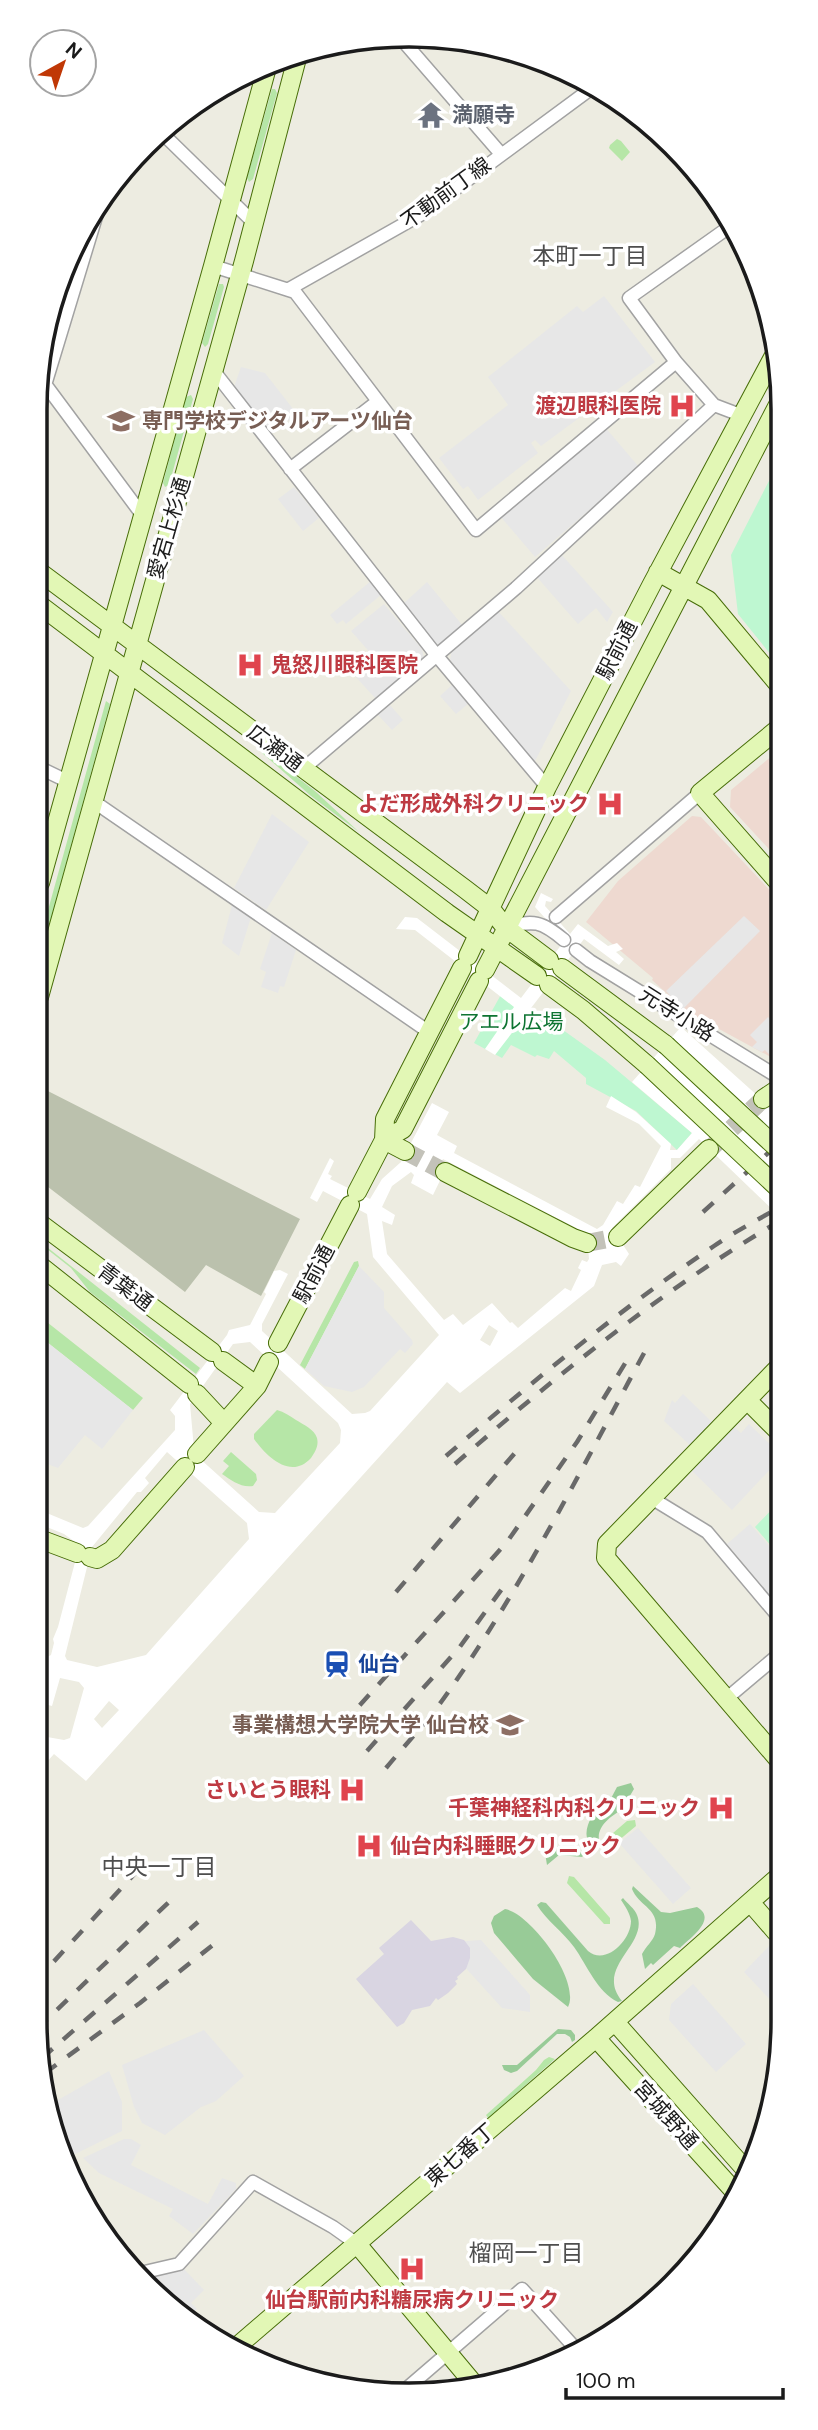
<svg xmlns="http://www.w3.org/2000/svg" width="818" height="2430" viewBox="0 0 818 2430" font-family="'DM Sans','Noto Sans JP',sans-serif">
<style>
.commercial{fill:#eed9d0}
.construction{fill:#bbc1ad}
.grass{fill:#b6e6a7}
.forest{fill:#98cb97}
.park{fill:#bef7d1}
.parking{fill:#e7e7e7}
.plaza{fill:#d9d5e2}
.pier{fill:#fff;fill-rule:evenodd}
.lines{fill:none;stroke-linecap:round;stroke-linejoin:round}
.secondary-tunnel{stroke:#c3c2b9;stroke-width:18;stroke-dasharray:18 9;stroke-linecap:butt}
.street-casing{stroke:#a2a2a2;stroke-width:15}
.secondary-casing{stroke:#476d08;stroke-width:20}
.street{stroke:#fff;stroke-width:12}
.secondary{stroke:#e2f7b5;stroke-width:18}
.rail{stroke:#696969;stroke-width:4.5;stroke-dasharray:14 14;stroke-linecap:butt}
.secondary-bridge-casing{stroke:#476d08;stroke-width:20;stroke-linecap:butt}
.secondary-bridge{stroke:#e2f7b5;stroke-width:18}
.labels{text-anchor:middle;stroke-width:7;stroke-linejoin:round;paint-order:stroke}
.worship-label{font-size:21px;font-weight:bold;fill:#5b616d;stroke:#fff;text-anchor:start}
.street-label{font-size:21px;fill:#1b1b1b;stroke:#fff}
.health-label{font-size:21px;font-weight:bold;fill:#be3a42;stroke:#fff;text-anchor:end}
.education-label{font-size:21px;font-weight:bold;fill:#785e54;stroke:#fff;text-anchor:start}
.park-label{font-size:21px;fill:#0e7432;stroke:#fff}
.transit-label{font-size:21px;font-weight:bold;fill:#164399;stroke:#fff;text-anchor:start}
.neighbourhood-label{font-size:23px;fill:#4e4e4e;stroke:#fff}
.rim{fill:none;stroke:#1b1b1b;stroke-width:3.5}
</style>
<rect width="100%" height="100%" fill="#edece1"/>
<!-- commercial -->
<path class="commercial" d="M779,750V860L730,807L731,790Z
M692,816L701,817L778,899V1061L675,1005L676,1002L652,980L653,978L586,922L618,881Z"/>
<!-- construction -->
<path class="construction" d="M40,1087L300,1219L261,1296L206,1265L185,1292L39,1180Z"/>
<!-- grass -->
<path class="grass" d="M272,89H275L277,93L253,179L249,182L247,178Z
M617,139L621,141L630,152L622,161L609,148L610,145Z
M219,284H223L224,287L208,344L205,347L202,343Z
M191,395L193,399L169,485L165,487L163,483L186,397Z
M106,701L110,704L43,947L40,945V939Z
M262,750L315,791L359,832L311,796L261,752Z
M38,1240L200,1368L196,1374L90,1292L71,1268L38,1242Z
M358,1261L359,1266L305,1369L300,1365L354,1262Z
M38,1315L143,1398L133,1410L38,1335Z
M277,1410C284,1412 290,1416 296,1420C304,1425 314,1429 317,1438C319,1446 315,1452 311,1458C291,1480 267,1457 254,1439V1434Z
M231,1452L256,1474L257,1480L253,1486C241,1488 231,1480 222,1474L229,1466L223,1461Z
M635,1820L636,1826L618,1841L613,1837V1833L627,1821Z
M569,1876L574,1877L610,1918V1924H604L567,1883Z
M549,2057L555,2059L488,2118L486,2115L536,2070L544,2060Z"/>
<!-- forest -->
<path class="forest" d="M631,1783L634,1789L628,1799L622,1802L623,1809C608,1818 593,1829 601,1847H593C583,1838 586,1827 592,1816L607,1806L617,1787Z
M558,1846L576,1849L584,1855L582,1857L559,1855L547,1865L545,1853Z
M633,1886L661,1912L670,1913L697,1907C718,1919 690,1938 680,1948L674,1946L653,1965L651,1963L645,1969L642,1954C646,1946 653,1941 655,1934C661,1908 640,1908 632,1889Z
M623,1898C627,1903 635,1909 637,1915C649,1945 594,1967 622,2001L618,2002C597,1992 587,1965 574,1947C563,1932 546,1920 537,1905L541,1902L546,1903L588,1951C606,1966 631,1940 631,1921C630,1913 625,1906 621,1900Z
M505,1909C531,1914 581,1981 568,2007L533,1979L494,1933L491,1923L494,1916Z
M558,2029L571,2030L575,2035V2040L572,2042L570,2037L565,2034H557L517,2071L511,2073L504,2070L502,2065H517Z"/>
<!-- park -->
<path class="park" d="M770,479L779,490V665L738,614L731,555Z
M503,991L549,1020L605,1060L692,1133L677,1150L636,1111L586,1084V1078L554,1051L549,1059L537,1055L535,1057L511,1045L502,1058L474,1043Z
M777,1504V1553L755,1527Z"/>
<!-- parking -->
<path class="parking" d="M64,282L71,284L62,313L53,309Z
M604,296L655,362L541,446L535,440L531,443L538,453L478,500L468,486L463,489L439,458L508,405L488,377L577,306L583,312Z
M241,367L265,373L297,414L271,434L234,387Z
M604,426L639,467L535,557L500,516Z
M294,487L319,518L303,531L278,499Z
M561,554L613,612L607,622L596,608L578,624L536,576Z
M371,581L382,594L346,624L343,620L337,624L330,615Z
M427,582L463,626L441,645L433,643L403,604Z
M384,604L422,649L424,658L376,699L354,675L374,657L351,631Z
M497,610L571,691L534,763L450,660L452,649Z
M452,685L468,704L456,714L440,696Z
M390,705L403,720L392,730L378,715Z
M272,814L309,842L266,910L234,888Z
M232,905L251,917L239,956L222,943Z
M744,916L760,931L682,1010L675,1005L676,1002L666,991Z
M272,933L296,950L284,987L280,986L278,993L261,987L266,972L260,969Z
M768,1017L778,1027V1051L772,1057L765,1050L762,1052L752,1047L757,1042L750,1035Z
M359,1266L384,1292V1308L412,1340L413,1344L405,1353L400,1349L364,1387L352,1392L324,1386L305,1369Z
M38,1335L133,1410L102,1449L85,1435L58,1468L37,1460Z
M683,1394L713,1423L691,1446L664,1421L672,1400L675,1403Z
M749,1424L777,1451V1462L732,1510L692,1471L734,1427L741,1433Z
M750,1524L777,1555V1599L774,1601L727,1544Z
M638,1828L691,1888L673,1904L619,1843Z
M481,1940L530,1995V2012L502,2008L443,1943Z
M771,1944L776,1950V2006L744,1972Z
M693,1984L746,2044L716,2072L669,2020L671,2004Z
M204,2030L244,2076L216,2101L201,2107L165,2135L142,2123L134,2107L122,2065Z
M109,2071L122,2102V2131L69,2157L63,2163L51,2104Z
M124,2139H131L141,2145L131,2165L208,2204L222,2178L236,2183V2189L193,2234L169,2216L173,2209L99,2173L83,2158Z
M184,2269L204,2290L191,2303L197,2309L190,2315L143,2279Z"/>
<!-- plaza -->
<path class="plaza" d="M411,1920L431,1941L453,1937L464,1940L470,1948V1958L466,1969L457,1977L458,1979L455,1981L457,1984L448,1993L438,2000L436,1998L430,2006L412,2010L404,2023L397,2027L356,1979L384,1954L379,1948Z"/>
<!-- pier -->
<path class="pier" d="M541,893L553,899L551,902L546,901L545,906L570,934L578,924L608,946L617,943L623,949L616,952L624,959L619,965L584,939L495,1055L485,1049L514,1007L415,930L396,929L405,917L417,918L521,998L565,940L535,907Z
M681,1027L778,1114V1215L699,1139L680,1158H671V1169L612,1228L629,1254L621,1266L616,1262L602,1265L594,1286L460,1393L447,1382L86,1781L54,1754L36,1774V1735L64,1740L70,1738L84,1688L79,1682L60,1678L52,1706L36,1702L45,1672L37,1668V1655L47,1657L51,1655L54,1643L53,1639L58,1627L79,1547L78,1544L64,1534L37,1523V1509L83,1528L88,1526L175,1430V1416L170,1410L227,1335L229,1330L250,1325L266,1294L264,1292L274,1271L280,1270L288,1274L262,1324V1331L352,1414L365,1413L370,1411L439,1335L373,1257L367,1214L323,1191L317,1202L310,1198L330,1158L334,1161L328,1174L332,1176L330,1179L370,1199L382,1179L401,1162L432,1103L449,1112L437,1135L457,1146L454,1153L597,1229L603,1225L617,1201L623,1204L635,1185L640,1187L661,1146L639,1124L606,1107L611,1096L636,1112L671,1144L670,1150H677L692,1133L632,1082ZM443,1159L582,1231L587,1235L589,1259L587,1262L582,1260L578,1268L581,1270L571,1291L565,1288L518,1328L512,1322L510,1323L492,1303L463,1325L453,1314L444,1320L387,1254L382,1221L392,1225L395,1215L382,1207L392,1186L411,1172L414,1175L411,1183L433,1195L447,1166L441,1163ZM489,1325L498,1331L490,1346L480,1340ZM250,1342L338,1423L341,1430L340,1443L275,1513L259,1512L198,1457L194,1449L190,1404L233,1344ZM167,1452L247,1523L249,1539L146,1655L97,1667L67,1660L65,1656L92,1547L137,1492H141L149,1483L145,1478ZM109,1701L119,1710L102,1728L94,1719Z"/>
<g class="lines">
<!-- secondary-tunnel -->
<path class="secondary-tunnel" d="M712,1147L763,1099
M405,1151L445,1172
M587,1243L618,1237"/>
<defs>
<path id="street" d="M404,42L501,154
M164,135L254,223
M213,266L295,292L476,530L676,362
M289,289L420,215L596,85
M213,370L437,656L547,787
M42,380L143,516
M45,385L102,197
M714,405L676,362L629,298L732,225
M290,469L377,402
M40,768L69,782
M303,769L516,588L714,405L743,416
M93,801L429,1032
M556,917L700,793
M505,927C535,920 541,921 564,940
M576,950L590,961L778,1077
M653,1499L707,1532L777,1615
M726,1699L777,1656
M136,2274L179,2264L253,2182L333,2227L357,2244
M406,2389L522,2289L575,2348"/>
<path id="secondary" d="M658,572L708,600L779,685
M41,573L465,889L491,909L505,927L549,960
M41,606L447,913L537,976
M40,883L213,266L266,71
M779,883L700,793L779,728
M468,956L547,787L652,584L777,350
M562,968L666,1045
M485,970L780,401
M549,985L583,1010L647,1065
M39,997L244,261L297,58
M763,1099L778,1089
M384,1140L403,1129L479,981
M384,1140L405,1151
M445,1172L573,1238L587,1243
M357,1192L384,1140L385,1119L462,968
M38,1222L212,1352
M618,1237L709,1149
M38,1264L189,1384
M278,1343L350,1205
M223,1361L257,1386
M197,1394L224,1423
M747,1400L777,1430
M197,1454L257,1386L269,1362
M37,1538L77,1553
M90,1557L97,1559L112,1550L185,1467
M777,1758L606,1558L607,1544L777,1369
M750,1902L776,1932
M615,2022L745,2169
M596,2038L735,2192
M357,2244L474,2384
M234,2349L596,2038L776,1879"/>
</defs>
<!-- street casing -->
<use href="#street" class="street-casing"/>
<!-- secondary casing -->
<use href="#secondary" class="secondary-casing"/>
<!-- street -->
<use href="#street" class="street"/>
<!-- secondary -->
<use href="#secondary" class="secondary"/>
<!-- rail -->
<path class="rail" d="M764,1175L778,1163
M703,1212L778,1144
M446,1456C532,1382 619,1310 714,1246C734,1232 756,1221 778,1208
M455,1464C557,1375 661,1291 778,1222
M396,1592L520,1447
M341,1726L507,1542L577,1442L632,1352
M367,1751L459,1648L504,1586
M386,1768C405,1745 426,1723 444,1698C523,1587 585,1462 650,1342
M35,1982L139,1869
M37,2029L172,1899
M42,2058L198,1922
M45,2073L140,2003L219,1940"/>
<defs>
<path id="secondary-bridge" d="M666,1045L778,1149
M647,1065L778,1188"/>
</defs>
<!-- secondary-bridge casing -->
<use href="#secondary-bridge" class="secondary-bridge-casing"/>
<!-- secondary-bridge -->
<use href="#secondary-bridge" class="secondary-bridge"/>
</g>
<!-- icons -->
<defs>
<symbol id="temple-bare" viewBox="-9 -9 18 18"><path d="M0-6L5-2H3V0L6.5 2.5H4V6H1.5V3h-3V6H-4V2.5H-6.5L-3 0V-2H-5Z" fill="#6b7280" stroke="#fff" stroke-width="2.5" paint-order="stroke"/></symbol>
<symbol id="hospital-bare" viewBox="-9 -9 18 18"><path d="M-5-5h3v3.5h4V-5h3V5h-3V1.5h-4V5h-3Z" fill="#e0444e" stroke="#fff" stroke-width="2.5" paint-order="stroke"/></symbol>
<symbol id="university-bare" viewBox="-9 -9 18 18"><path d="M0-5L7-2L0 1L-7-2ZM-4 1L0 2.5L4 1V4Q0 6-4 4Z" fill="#8d6e63" stroke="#fff" stroke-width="2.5" paint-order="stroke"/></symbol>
<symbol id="station-bare" viewBox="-9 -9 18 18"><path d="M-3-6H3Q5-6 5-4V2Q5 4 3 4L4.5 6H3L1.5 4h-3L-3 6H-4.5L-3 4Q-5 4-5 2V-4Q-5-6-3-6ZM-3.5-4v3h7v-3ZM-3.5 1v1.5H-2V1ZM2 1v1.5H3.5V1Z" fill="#1a4fb4" stroke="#fff" stroke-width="2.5" paint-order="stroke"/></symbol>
</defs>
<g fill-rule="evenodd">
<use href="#temple-bare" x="412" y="96" width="38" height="38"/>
<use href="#hospital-bare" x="663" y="387" width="38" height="38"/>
<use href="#university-bare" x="102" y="402" width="38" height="38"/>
<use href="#hospital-bare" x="231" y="646" width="38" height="38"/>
<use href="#hospital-bare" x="591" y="785" width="38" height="38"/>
<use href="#station-bare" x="318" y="1645" width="38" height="38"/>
<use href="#university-bare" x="491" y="1706" width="38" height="38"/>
<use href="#hospital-bare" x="333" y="1771" width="38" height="38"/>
<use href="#hospital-bare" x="702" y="1789" width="38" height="38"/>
<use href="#hospital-bare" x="350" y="1827" width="38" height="38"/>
<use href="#hospital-bare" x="393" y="2250" width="38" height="38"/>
</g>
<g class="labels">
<!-- worship labels -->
<g class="worship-label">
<text x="452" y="122">満願寺</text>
</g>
<!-- street labels -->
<g class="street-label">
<text transform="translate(446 193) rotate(-36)" y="7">不動前丁線</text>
<text transform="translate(169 528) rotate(-74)" y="7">愛宕上杉通</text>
<text transform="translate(617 650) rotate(-63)" y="7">駅前通</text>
<text transform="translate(275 748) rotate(37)" y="7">広瀬通</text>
<text transform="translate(677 1014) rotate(32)" y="7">元寺小路</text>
<text transform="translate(314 1274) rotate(-62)" y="7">駅前通</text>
<text transform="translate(125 1287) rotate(37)" y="7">青葉通</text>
<text transform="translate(666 2115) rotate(48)" y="7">宮城野通</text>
<text transform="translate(460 2155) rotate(-41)" y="7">東七番丁</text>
</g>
<!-- health labels -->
<g class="health-label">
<text x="661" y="413">渡辺眼科医院</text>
<text x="271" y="672" text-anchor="start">鬼怒川眼科医院</text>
<text x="589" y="811">よだ形成外科クリニック</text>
<text x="331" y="1797">さいとう眼科</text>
<text x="700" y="1815">千葉神経科内科クリニック</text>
<text x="390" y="1853" text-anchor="start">仙台内科睡眠クリニック</text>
<text x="412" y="2307" text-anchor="middle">仙台駅前内科糖尿病クリニック</text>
</g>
<!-- education labels -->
<g class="education-label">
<text x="142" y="428">専門学校デジタルアーツ仙台</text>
<text x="489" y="1732" text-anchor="end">事業構想大学院大学 仙台校</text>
</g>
<!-- park labels -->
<g class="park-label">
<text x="511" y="1029">アエル広場</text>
</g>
<!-- transit labels -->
<g class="transit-label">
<text x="358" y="1671">仙台</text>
</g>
<!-- neighbourhood labels -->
<g class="neighbourhood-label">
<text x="590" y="264">本町一丁目</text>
<text x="159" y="1875">中央一丁目</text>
<text x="526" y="2261">榴岡一丁目</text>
</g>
</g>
<!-- crop -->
<path d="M0 0H818V2430H0ZM409 47H409A362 362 0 0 1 771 409V2021A362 362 0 0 1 409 2383H409A362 362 0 0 1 47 2021V409A362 362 0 0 1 409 47Z" fill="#fff" fill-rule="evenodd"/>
<path class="rim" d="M409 47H409A362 362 0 0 1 771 409V2021A362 362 0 0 1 409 2383H409A362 362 0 0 1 47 2021V409A362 362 0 0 1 409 47Z"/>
<!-- north arrow -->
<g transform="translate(63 63) rotate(40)"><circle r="33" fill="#ffffff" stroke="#a4a4a4" stroke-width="2"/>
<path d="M0-5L12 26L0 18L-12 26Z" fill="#c03806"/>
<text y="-10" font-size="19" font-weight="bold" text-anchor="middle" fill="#1b1b1b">N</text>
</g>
<!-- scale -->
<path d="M566 2388v10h217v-10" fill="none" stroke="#1b1b1b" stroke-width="3.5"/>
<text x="576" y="2388" font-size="21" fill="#1b1b1b" stroke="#ffffff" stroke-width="5" paint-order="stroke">100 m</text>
</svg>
